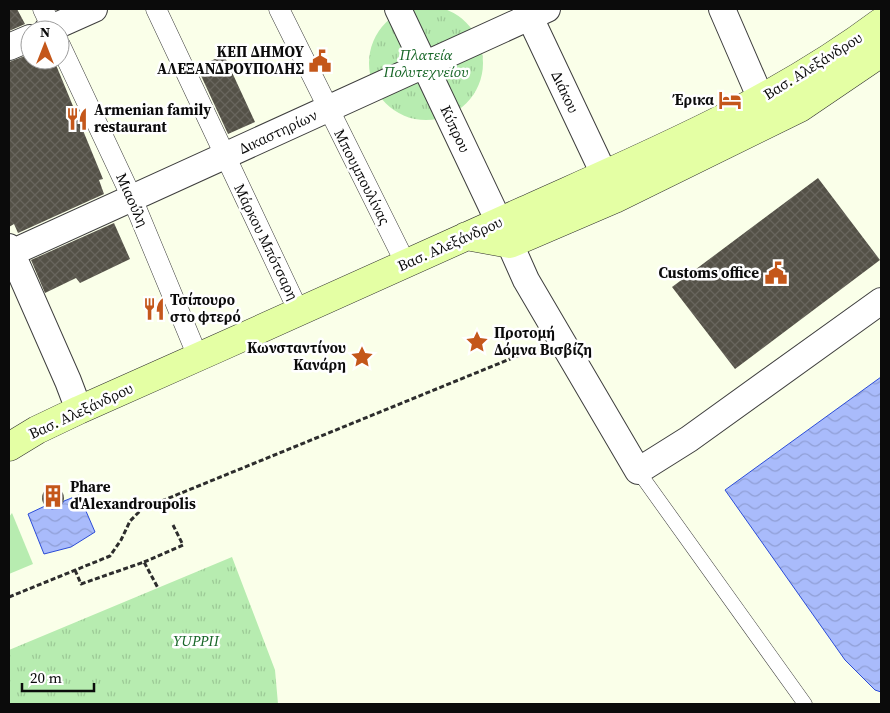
<svg xmlns="http://www.w3.org/2000/svg" width="890" height="713" viewBox="0 0 890 713" font-family="'Source Serif 4',serif">
<style>
.grass{fill:#b7ecb0}
.park{fill:url(#park-tufts)}
.water{fill:url(#water-waves);stroke:#2b4cd7}
.building{fill:url(#building-cross-hatch)}
.lines{fill:none;stroke-linecap:round;stroke-linejoin:round}
.service-casing{stroke:#3e3e3e;stroke-width:15}
.pedestrian-casing{stroke:#3e3e3e;stroke-width:21}
.minor-casing{stroke:#3e3e3e;stroke-width:28}
.secondary-casing{stroke:#2d2d2d;stroke-width:29}
.path{stroke:#2d2d2d;stroke-width:3;stroke-dasharray:5 2.5;stroke-linecap:butt}
.service{stroke:#fff;stroke-width:14}
.pedestrian{stroke:#fff;stroke-width:20}
.minor{stroke:#fff;stroke-width:26}
.secondary{stroke:#e4ffa4;stroke-width:28}
.labels{text-anchor:middle;stroke-width:5;stroke-linejoin:round;paint-order:stroke}
.poi-label{font-size:15px;font-weight:bold;fill:#0b0b0b;stroke:#fff;text-anchor:end}
.park-label{font-size:15px;font-style:italic;fill:#176627;stroke:#fff}
.street-label{font-size:15px;fill:#0b0b0b;stroke:#fff}
</style>
<defs>
<pattern id="park-tufts" width="24" height="20" patternUnits="userSpaceOnUse" patternTransform="scale(1.25)"><rect width="24" height="20" fill="#b7ecb0"/><path d="M3 7l-1-3M5 7V3M7 7l1-3M15 17l-1-3M17 17v-4M19 17l1-3" fill="none" stroke="#9cc996"/></pattern>
<pattern id="water-waves" width="16" height="10" patternUnits="userSpaceOnUse" patternTransform="scale(1.25)"><rect width="16" height="10" fill="#a9bbfb"/><path d="M0 5q4-4 8 0t8 0" fill="none" stroke="#909fd6"/></pattern>
<pattern id="building-cross-hatch" width="8" height="8" patternUnits="userSpaceOnUse" patternTransform="scale(1.25)"><rect width="8" height="8" fill="#545147"/><path d="M0 0l8 8M0 8l8-8" fill="none" stroke="#68655d"/></pattern>
</defs>
<rect width="100%" height="100%" fill="#faffe9"/>
<!-- grass -->
<path class="grass" d="M12,513L33,564L9,574V517Z"/>
<!-- park -->
<path class="park" d="M369 63a57 57 0 1 1 114 0a57 57 0 1 1-114 0Z
M232,557L275,670L278,704H9V650Z"/>
<!-- water -->
<path class="water" d="M881,377V692L875,690L845,660L725,490Z
M79,495L95,532L71,547L44,554L28,514L45,506L52,509L60,507L64,501Z"/>
<!-- building -->
<path class="building" d="M9,9H17L25,24L9,31Z
M30,54V60H54L103,179L99,180L104,194L18,233L14,224L9,227V62Z
M224,55L255,122L228,134L197,67Z
M818,178L880,260L735,369L672,287Z
M114,223L130,259L80,283L76,278L45,293L31,260Z
M42 498a11 11 0 1 1 22 0a11 11 0 1 1-22 0Z"/>
<g class="lines">
<defs>
<path id="service" d="M638,471L805,704"/>
<path id="pedestrian" d="M43,9L53,30
M156,9L299,312
M279,9L406,264
M60,45L132,198L198,357"/>
<path id="minor" d="M398,9L499,222
M526,9L604,174
M722,9L761,99L771,117
M47,30L94,9
M9,47L30,38
M510,244L526,280L638,471L689,439L881,301
M9,247L68,381L79,410
M9,254L547,9"/>
<path id="secondary" d="M466,236L510,244L615,199L800,108L881,53
M9,447L37,430L79,410C228,344 377,277 525,210C647,155 773,103 881,22"/>
</defs>
<!-- service casing -->
<use href="#service" class="service-casing"/>
<!-- pedestrian casing -->
<use href="#pedestrian" class="pedestrian-casing"/>
<!-- minor casing -->
<use href="#minor" class="minor-casing"/>
<!-- secondary casing -->
<use href="#secondary" class="secondary-casing"/>
<!-- path -->
<path class="path" d="M144,562L183,545L173,525
M75,570L81,584L144,562L158,588
M9,597L110,556L121,540L130,521L142,509L537,348"/>
<!-- service -->
<use href="#service" class="service"/>
<!-- pedestrian -->
<use href="#pedestrian" class="pedestrian"/>
<!-- minor -->
<use href="#minor" class="minor"/>
<!-- secondary -->
<use href="#secondary" class="secondary"/>
</g>
<!-- icons -->
<defs>
<symbol id="civic-bare" viewBox="-9 -9 18 18"><path d="M-.6-6.5H3V-4.5H.6V-3L4-1V1h2V6H-6V1h2V-1L-.6-3ZM-1.2 2.5V6h2.4V2.5Z" fill="#c4571a" stroke="#fff" stroke-width="2.5" paint-order="stroke"/></symbol>
<symbol id="hotel-bare" viewBox="-9 -9 18 18"><path d="M-6-4.5h1.5V1H6V5H4.5V3h-9V5H-6ZM-4 0a1.8 1.8 0 1 1 3.6 0ZM.5 0V-2.5h3Q6-2.5 6 0Z" fill="#c4571a" stroke="#fff" stroke-width="2.5" paint-order="stroke"/></symbol>
<symbol id="restaurant-bare" viewBox="-9 -9 18 18"><path d="M-5-6h1v4h1v-4h1v4h1v-4h1v5L-1.5 .5V6h-2V.5L-5-1ZM5-6V6H3V1.5H1.5Q1.5-4 5-6Z" fill="#c4571a" stroke="#fff" stroke-width="2.5" paint-order="stroke"/></symbol>
<symbol id="sight-bare" viewBox="-9 -9 18 18"><path d="M0-6L1.8-2.2L6-1.7L2.9 1.2L3.7 5.4L0 3.3L-3.7 5.4L-2.9 1.2L-6-1.7L-1.8-2.2Z" fill="#c4571a" stroke="#fff" stroke-width="2.5" paint-order="stroke"/></symbol>
<symbol id="building-bare" viewBox="-9 -9 18 18"><path d="M-4-6H4V6H1V3H-1V6H-4ZM-2.5-4.3h1.7v1.8h-1.7ZM.8-4.3h1.7v1.8H.8ZM-2.5-1h1.7V.8h-1.7ZM.8-1h1.7V.8H.8Z" fill="#c4571a" stroke="#fff" stroke-width="2.5" paint-order="stroke"/></symbol>
</defs>
<g fill-rule="evenodd">
<use href="#civic-bare" x="304" y="45" width="32" height="32"/>
<use href="#hotel-bare" x="714" y="84" width="32" height="32"/>
<use href="#restaurant-bare" x="61" y="103" width="32" height="32"/>
<use href="#civic-bare" x="760" y="257" width="32" height="32"/>
<use href="#restaurant-bare" x="138" y="293" width="32" height="32"/>
<use href="#sight-bare" x="461" y="326" width="32" height="32"/>
<use href="#sight-bare" x="346" y="341" width="32" height="32"/>
<use href="#building-bare" x="37" y="480" width="32" height="32"/>
</g>
<g class="labels">
<!-- poi labels -->
<g class="poi-label">
<text x="304" y="57">ΚΕΠ ΔΗΜΟΥ<tspan x="304" dy="17">ΑΛΕΞΑΝΔΡΟΥΠΟΛΗΣ</tspan></text>
<text x="714" y="105">Έρικα</text>
<text x="94" y="115" text-anchor="start">Armenian family<tspan x="94" dy="17">restaurant</tspan></text>
<text x="759" y="278">Customs office</text>
<text x="170" y="305" text-anchor="start">Τσίπουρο<tspan x="170" dy="17">στο φτερό</tspan></text>
<text x="494" y="338" text-anchor="start">Προτομή<tspan x="494" dy="17">Δόμνα Βισβίζη</tspan></text>
<text x="346" y="353">Κωνσταντίνου<tspan x="346" dy="17">Κανάρη</tspan></text>
<text x="70" y="492" text-anchor="start">Phare<tspan x="70" dy="17">d'Alexandroupolis</tspan></text>
</g>
<!-- park labels -->
<g class="park-label">
<text x="426" y="60">Πλατεία<tspan x="426" dy="17">Πολυτεχνείου</tspan></text>
<text x="196" y="646">YUPPII</text>
</g>
<!-- street labels -->
<g class="street-label">
<text transform="translate(813 66) rotate(-32)" y="5">Βασ. Αλεξάνδρου</text>
<text transform="translate(565 92) rotate(65)" y="5">Διάκου</text>
<text transform="translate(455 129) rotate(65)" y="5">Κύπρου</text>
<text transform="translate(278 132) rotate(-25)" y="5">Δικαστηρίων</text>
<text transform="translate(362 177) rotate(63)" y="5">Μπουμπουλίνας</text>
<text transform="translate(132 200) rotate(66)" y="5">Μιαούλη</text>
<text transform="translate(266 242) rotate(64)" y="5">Μάρκου Μπότσαρη</text>
<text transform="translate(450 244) rotate(-24)" y="5">Βασ. Αλεξάνδρου</text>
<text transform="translate(81 411) rotate(-25)" y="5">Βασ. Αλεξάνδρου</text>
</g>
</g>
<!-- border -->
<rect width="890" height="713" fill="none" stroke="#0b0b0b" stroke-width="20"/>
<!-- north arrow -->
<g transform="translate(45 45)"><circle r="24" fill="#ffffff" stroke="#9d9d9d"/>
<path d="M0-4L9 19L0 12L-9 19Z" fill="#c4571a"/>
<text y="-8" font-size="14" font-weight="bold" text-anchor="middle" fill="#0b0b0b">N</text>
</g>
<!-- scale -->
<path d="M22 683v8h72v-8" fill="none" stroke="#0b0b0b" stroke-width="2.5"/>
<text x="30" y="683" font-size="15" fill="#0b0b0b" stroke="#ffffff" stroke-width="4" paint-order="stroke">20 m</text>
</svg>
